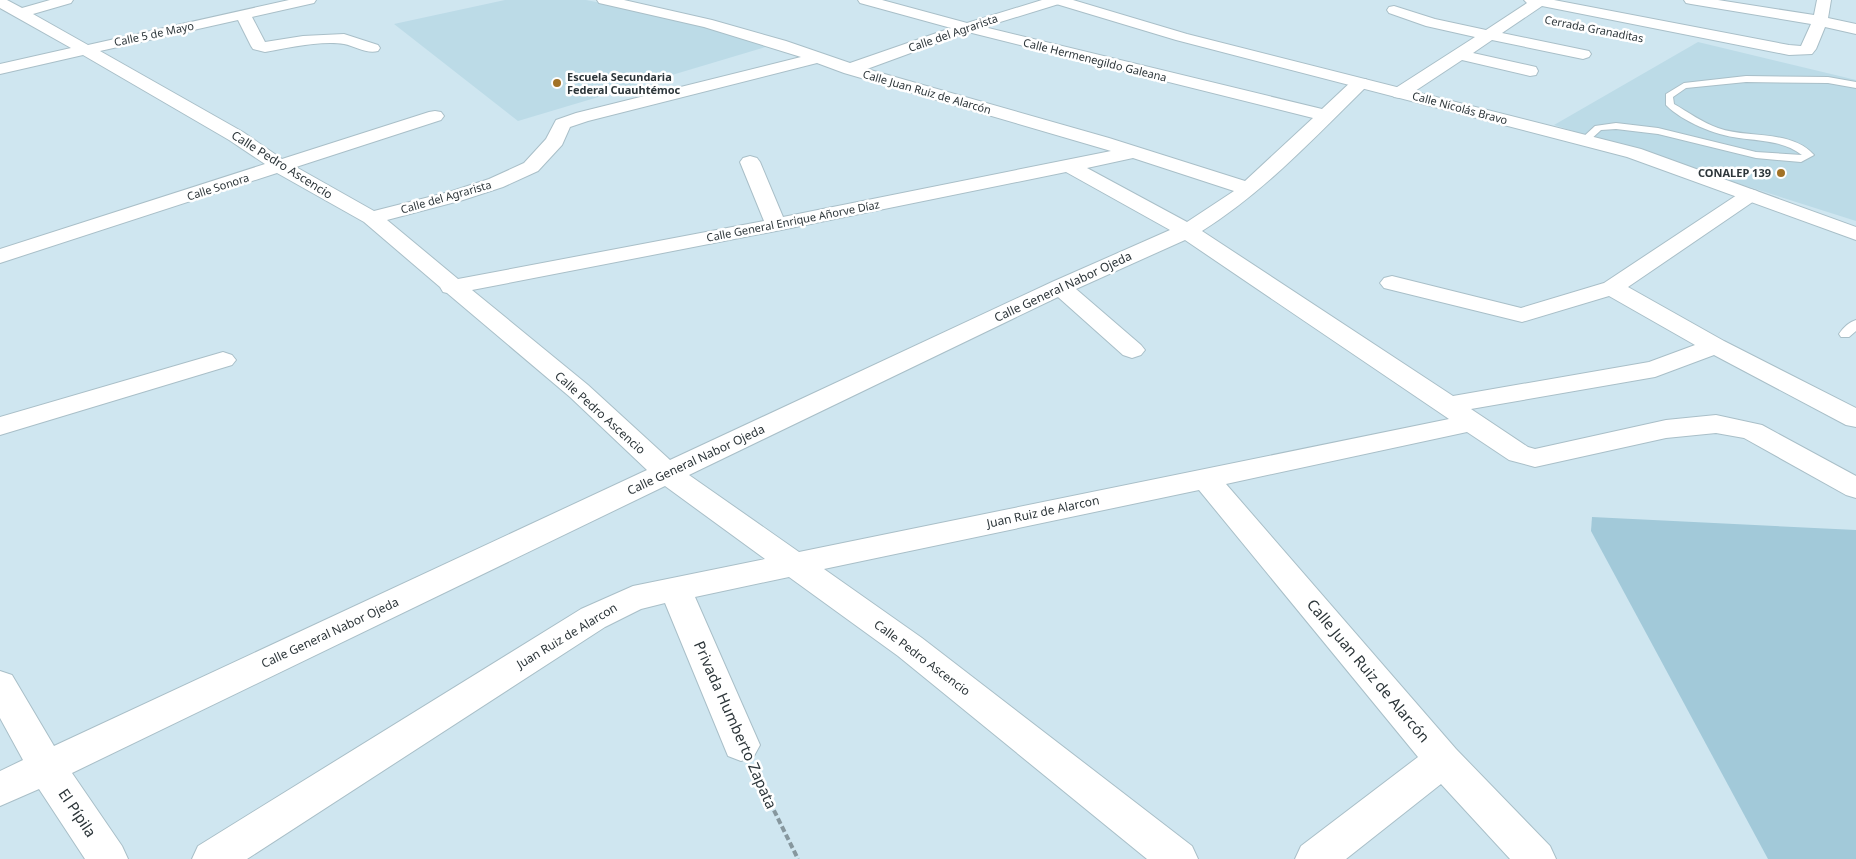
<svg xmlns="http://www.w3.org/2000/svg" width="1856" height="859" viewBox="0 0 1856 859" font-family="'Noto Sans',sans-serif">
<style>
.built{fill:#bcdbe7}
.green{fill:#a2c9d9}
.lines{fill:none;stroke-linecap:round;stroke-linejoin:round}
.lane-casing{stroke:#a9bfc8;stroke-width:2}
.street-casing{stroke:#a9bfc8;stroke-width:2}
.secondary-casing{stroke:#a9bfc8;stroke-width:2}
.path{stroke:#86979e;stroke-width:4;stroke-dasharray:6 3;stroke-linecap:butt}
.lane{fill:#fff;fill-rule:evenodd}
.street{fill:#fff;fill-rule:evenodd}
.secondary{fill:#fff;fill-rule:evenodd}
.poi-dot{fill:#a27226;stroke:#fff;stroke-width:2}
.labels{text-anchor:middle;stroke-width:5;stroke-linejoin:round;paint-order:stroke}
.far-street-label{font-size:11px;fill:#2d363a;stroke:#fff}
.far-poi-label{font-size:11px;font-weight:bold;fill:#2d363a;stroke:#fff;text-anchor:start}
.street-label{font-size:12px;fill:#2d363a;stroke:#fff}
.near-street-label{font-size:15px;fill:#2d363a;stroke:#fff}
</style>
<rect width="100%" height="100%" fill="#cfe6f0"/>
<!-- built -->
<path class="built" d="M505,0H586L647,12L772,45L518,121L394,24Z
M1698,42L1856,80V221L1554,125Z"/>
<!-- green -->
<path class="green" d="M1592,517L1856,530V859H1768L1591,531Z"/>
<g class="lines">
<defs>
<path id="lane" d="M1746,76L1828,77L1856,82V88L1828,83L1746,82L1686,88L1673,97L1674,104C1688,112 1703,123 1718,128C1748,139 1791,129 1814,155L1801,162L1756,158L1658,134L1616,129L1601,130L1589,141H1583L1581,139L1595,126L1616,123L1658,128L1756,152L1802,155C1784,141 1761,141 1739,138C1715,135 1683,122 1666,105V94L1684,83Z
M1856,320V331L1849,337H1841L1839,334C1843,328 1849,322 1856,320Z"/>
<path id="street" d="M0,0H7L22,8L50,0H73L71,3L33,14L88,45L289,0H316L314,3L252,17L265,42L303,36L344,34L378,45L380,48L378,51C366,54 355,46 344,44C322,40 287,48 265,52L253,49L251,46L238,20L100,51L243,132L282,159L429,112L435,111L441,112L444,116L441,120L296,167L374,211L449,192L489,179L524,163L546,139L556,120L576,113L801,57L704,27L599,3L597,0H624L712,20L786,41L850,63L951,28L860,3L858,0H882L967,23L1042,0H1064L1062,3L984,27L1322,109L1354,79H1366L1368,83L1366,87C1314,138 1264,192 1202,231L1453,396L1649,362L1695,345L1609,296L1522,322L1384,288L1380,283L1384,278L1392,276L1521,308L1604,283L1743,191L1750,189L1757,191L1760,195L1757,199L1628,287L1724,341L1856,408V427L1846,425L1714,355L1655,377L1471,409L1528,447L1535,449L1666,420L1716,415L1762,425L1856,476V498L1846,495L1744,438L1716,433L1666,438L1535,467L1509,460L1467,432L1226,484L1456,749L1550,846L1556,859H1510L1441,784L1346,859H1295L1301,846L1418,757L1199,490L824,569L922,638L1192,846L1198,859H1147L898,656L789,577L695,597L760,745L754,756L741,761L728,756L665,603L641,609L605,627L247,859H192L198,846L581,609L633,586L765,559L665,486L72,773L122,846L128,859H85L39,789L0,806V771L23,760L0,718V671L12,675L54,746L647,470L570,397L447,293L443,292L440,287L364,222L277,173L0,263V249L265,164L229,140L83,55L0,74V64L71,48L0,8ZM968,32L1313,118L1245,181L1109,138L867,69ZM817,63L844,73L1111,151L783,217L760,162L757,158L750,156L743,158L740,162L764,221L458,279L387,220L463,200L503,187L538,171L562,145L570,127L588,121ZM1133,158L1234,191L1187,222L1087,168ZM1066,172L1170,230L1052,282L670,460L588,385L472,290L776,231ZM1185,240L1449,419L799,552L689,475L1058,297L1123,355L1132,358L1141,355L1145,350L1141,345L1076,289Z
M1524,0H1554L1789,45L1801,46L1811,24L1691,4L1686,3L1684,0H1718L1814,15L1817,0H1831L1828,18L1856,24V34L1825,27L1816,49L1812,54L1789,55L1542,6L1502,33L1589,51L1591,54L1589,57L1583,59L1492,40L1473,53L1536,67L1538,71L1536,75L1530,76L1462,60L1406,97L1400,98L1394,97L1391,93L1394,89L1475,37L1426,26L1389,13L1387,10L1389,7L1394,6L1435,19L1486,30L1527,3Z
M223,352L232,355L236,360L232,365L0,435V417Z"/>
<path id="secondary" d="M1051,0H1073L1187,34L1641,149L1856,227V240L1627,157L1176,40L1053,3Z"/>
</defs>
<!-- lane casing -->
<use href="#lane" class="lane-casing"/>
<!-- street casing -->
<use href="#street" class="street-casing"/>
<!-- secondary casing -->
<use href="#secondary" class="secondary-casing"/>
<!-- path -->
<path class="path" d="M754,770L798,859"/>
<!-- lane -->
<use href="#lane" class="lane"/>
<!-- street -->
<use href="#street" class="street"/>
<!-- secondary -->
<use href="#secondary" class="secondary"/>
</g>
<!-- markers -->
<g class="poi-dot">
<circle cx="557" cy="83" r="5"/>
<circle cx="1781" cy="173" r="5"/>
</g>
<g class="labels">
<!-- far-street labels -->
<g class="far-street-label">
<text transform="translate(1594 29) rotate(11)" y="4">Cerrada Granaditas</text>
<text transform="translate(953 33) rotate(-19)" y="4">Calle del Agrarista</text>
<text transform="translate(154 34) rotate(-12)" y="4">Calle 5 de Mayo</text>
<text transform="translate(1095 60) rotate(14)" y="4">Calle Hermenegildo Galeana</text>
<text transform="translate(927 92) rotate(16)" y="4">Calle Juan Ruiz de Alarcón</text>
<text transform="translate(1460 108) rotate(15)" y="4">Calle Nicolás Bravo</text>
<text transform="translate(218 187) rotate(-18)" y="4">Calle Sonora</text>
<text transform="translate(446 197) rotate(-16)" y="4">Calle del Agrarista</text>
<text transform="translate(793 221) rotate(-11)" y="4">Calle General Enrique Añorve Díaz</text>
</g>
<!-- far-poi labels -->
<g class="far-poi-label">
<text x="567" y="81">Escuela Secundaria<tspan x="567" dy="13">Federal Cuauhtémoc</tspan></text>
<text x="1771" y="177" text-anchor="end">CONALEP 139</text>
</g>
<!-- street labels -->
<g class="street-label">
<text transform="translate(282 165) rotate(32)" y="4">Calle Pedro Ascencio</text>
<text transform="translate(1063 287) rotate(-25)" y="4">Calle General Nabor Ojeda</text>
<text transform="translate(600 413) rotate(42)" y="4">Calle Pedro Ascencio</text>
<text transform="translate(696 460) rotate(-25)" y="4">Calle General Nabor Ojeda</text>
<text transform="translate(1043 512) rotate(-12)" y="4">Juan Ruiz de Alarcon</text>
<text transform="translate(330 633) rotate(-25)" y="4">Calle General Nabor Ojeda</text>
<text transform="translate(567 636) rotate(-31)" y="4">Juan Ruiz de Alarcon</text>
<text transform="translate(922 658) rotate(37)" y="4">Calle Pedro Ascencio</text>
</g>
<!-- near-street labels -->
<g class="near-street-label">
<text transform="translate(1368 671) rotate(50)" y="5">Calle Juan Ruiz de Alarcón</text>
<text transform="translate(735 725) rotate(66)" y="5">Privada Humberto Zapata</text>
<text transform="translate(77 813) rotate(56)" y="5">El Pípila</text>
</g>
</g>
</svg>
